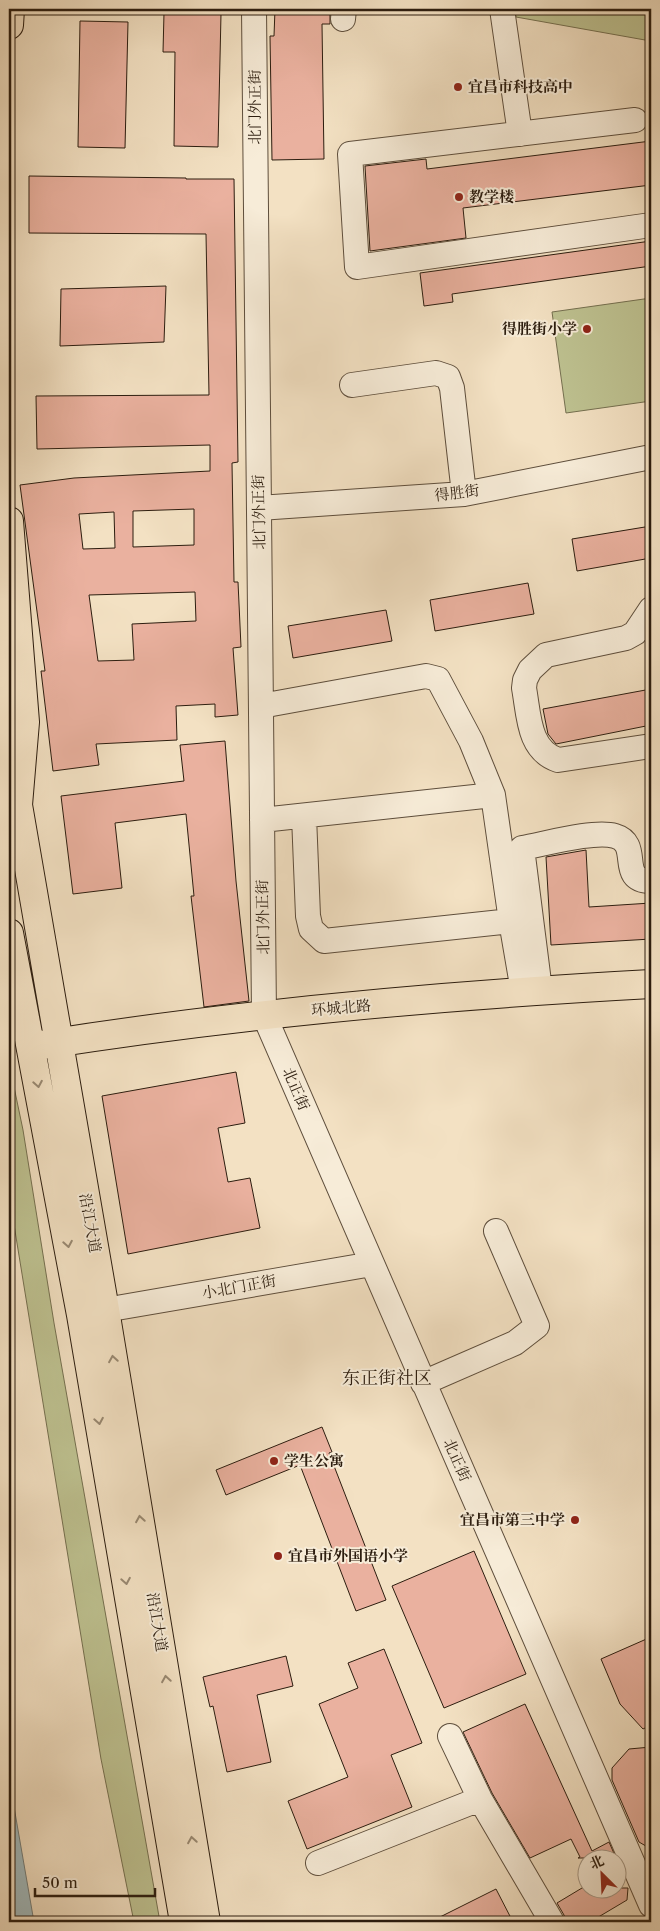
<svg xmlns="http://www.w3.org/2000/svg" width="660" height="1931" viewBox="0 0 660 1931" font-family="'Libre Caslon Text','Noto Serif SC',serif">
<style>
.green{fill:#bec291;stroke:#757050}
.water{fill:#a1bbbf;stroke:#727c79}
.building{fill:#eab19f;stroke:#2c1d0f;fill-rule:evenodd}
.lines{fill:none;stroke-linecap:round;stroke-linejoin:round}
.minor-casing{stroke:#5e4e3c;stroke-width:26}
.major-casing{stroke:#2c1d0f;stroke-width:30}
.highway-casing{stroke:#2c1d0f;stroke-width:30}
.minor{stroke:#f7ecd8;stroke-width:24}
.major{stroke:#f3e1c3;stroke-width:28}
.highway{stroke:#f3e1c3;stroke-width:28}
.oneway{stroke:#998972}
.poi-dot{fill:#8f2418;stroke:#f7ecd8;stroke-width:2}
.labels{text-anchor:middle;stroke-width:4;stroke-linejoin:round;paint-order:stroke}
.poi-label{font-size:15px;font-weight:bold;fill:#2c1d0f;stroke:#f7ecd8;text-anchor:start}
.street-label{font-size:15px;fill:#2c1d0f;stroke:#f7ecd8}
.quarter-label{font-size:18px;fill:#2c1d0f;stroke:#f7ecd8}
</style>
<rect width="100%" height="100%" fill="#f3e1c3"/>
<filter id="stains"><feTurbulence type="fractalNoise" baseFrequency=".004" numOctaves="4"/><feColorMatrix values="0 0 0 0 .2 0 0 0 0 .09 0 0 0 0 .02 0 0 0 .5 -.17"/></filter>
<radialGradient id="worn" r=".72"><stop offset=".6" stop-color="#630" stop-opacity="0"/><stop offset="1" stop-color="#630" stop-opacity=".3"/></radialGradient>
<!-- green -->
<path class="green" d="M515,9H651V36L645,40L516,17Z
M651,298V401L566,413L552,312Z
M9,1063L23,1130L54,1323L160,1922H134L101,1759L9,1194Z"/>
<!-- water -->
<path class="water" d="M9,1778L34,1922H9Z"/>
<!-- building -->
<path class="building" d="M275,9H330V24H322L324,159L272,160L270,36H274Z
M164,13L221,14L218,147L174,146L175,52H163Z
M80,21L128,22L125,148L78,147Z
M651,141V185L463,208L466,238L370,251L365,166L426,159L427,169Z
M29,176L186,178V179H234L238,462L232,463L234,582H238L241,647L233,648L238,715L215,717V704L176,706L177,740L96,744L99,765L53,771L41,671H45L20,485L74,478L210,471V445L37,449L36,396L209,395L206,234L29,233ZM194,509V545L133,547V511ZM114,512L115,548L83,549L79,514ZM195,592L196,621L132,624L134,660L98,661L89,595Z
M651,241V266L452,294L453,302L424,306L420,273Z
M166,286L164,342L60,346L61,289Z
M651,526V558L577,571L572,539Z
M528,583L534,614L435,631L430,600Z
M386,610L392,641L293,658L288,626Z
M651,689V725L556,744L548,734L543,709Z
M225,741L236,881L249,1001L204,1007L191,896H194L186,814L115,823L122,888L73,894L61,796L184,781L180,745Z
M586,850L589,907L651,903V939L551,945L546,857Z
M236,1072L245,1123L218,1128L228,1182L250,1178L260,1228L128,1254L102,1096Z
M322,1427L332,1452L329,1453L386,1600L356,1611L300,1465L226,1495L216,1470Z
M474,1551L526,1674L444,1708L392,1586Z
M651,1637V1725L643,1729L620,1704L601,1659Z
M384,1649L422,1743L391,1755L412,1807L307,1849L288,1801L348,1777L319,1704L358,1688L348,1663Z
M286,1656L293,1686L257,1695L271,1762L227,1772L213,1706L210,1707L203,1677Z
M525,1704L592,1851L609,1842L616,1858H578L580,1857L571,1839L530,1858L492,1793L463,1732Z
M651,1747V1849L639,1842L612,1780V1768L629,1749Z
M582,1888H628L627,1900L590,1922H566L564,1915L557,1903Z
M496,1889L513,1922H430Z"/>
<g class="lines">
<defs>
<path id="minor" d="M254,9L264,1015L651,1905
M502,9L520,134
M343,19L344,9
M635,120L350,154L357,267L651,225
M352,385L436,373L448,377L452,388L464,494
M259,508L464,494L651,457
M651,609L635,633L626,638L546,655L530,670L525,680L524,688C529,715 528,750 558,760L651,746
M261,706L426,676L438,679L471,741L493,795L511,921L523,991
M304,816L308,916L311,929L324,941L511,921
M262,820L493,795
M540,990L522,848C545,844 594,830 615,836C643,844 616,881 651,881
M105,1310L372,1264
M423,1383L515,1343L537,1326L496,1231
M450,1736L480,1799L552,1922
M318,1863L480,1799"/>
<path id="major" d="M9,25L10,9
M9,521L25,722L18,805L105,1310L206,1922
M9,933L81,1315L184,1922
M41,1045C243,1013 447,995 651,984"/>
<path id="highway" d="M9,720L18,805"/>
</defs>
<!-- minor casing -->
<use href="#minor" class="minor-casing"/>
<!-- major casing -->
<use href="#major" class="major-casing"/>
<!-- highway casing -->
<use href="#highway" class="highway-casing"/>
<!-- minor -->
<use href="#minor" class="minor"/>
<!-- major -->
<use href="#major" class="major"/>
<!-- highway -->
<use href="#highway" class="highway"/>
</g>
<!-- one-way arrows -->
<defs><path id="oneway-chevron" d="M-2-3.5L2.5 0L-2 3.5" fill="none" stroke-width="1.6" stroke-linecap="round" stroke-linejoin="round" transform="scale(1.25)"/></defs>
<g class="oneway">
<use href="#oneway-chevron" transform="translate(38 1084) rotate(80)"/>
<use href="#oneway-chevron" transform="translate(68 1244) rotate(80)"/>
<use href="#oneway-chevron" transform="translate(113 1359) rotate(-99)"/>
<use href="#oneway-chevron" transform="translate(99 1421) rotate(80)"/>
<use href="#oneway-chevron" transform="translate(140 1519) rotate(-99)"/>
<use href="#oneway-chevron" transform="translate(126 1581) rotate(80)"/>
<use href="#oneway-chevron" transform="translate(166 1679) rotate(-99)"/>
<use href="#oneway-chevron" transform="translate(192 1840) rotate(-99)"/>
</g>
<!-- markers -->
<g class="poi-dot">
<circle cx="458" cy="87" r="5"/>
<circle cx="459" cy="197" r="5"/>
<circle cx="587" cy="329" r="5"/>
<circle cx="274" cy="1461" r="5"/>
<circle cx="575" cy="1520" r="5"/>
<circle cx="278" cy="1556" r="5"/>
</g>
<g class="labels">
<!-- poi labels -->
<g class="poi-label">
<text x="468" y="92">宜昌市科技高中</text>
<text x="469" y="202">教学楼</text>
<text x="577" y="334" text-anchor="end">得胜街小学</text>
<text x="284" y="1466">学生公寓</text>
<text x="565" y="1525" text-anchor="end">宜昌市第三中学</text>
<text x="288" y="1561">宜昌市外国语小学</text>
</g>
<!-- street labels -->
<g class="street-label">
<text transform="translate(255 107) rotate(-90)" y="5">北门外正街</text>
<text transform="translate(457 493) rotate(-7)" y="5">得胜街</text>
<text transform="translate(259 512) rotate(-91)" y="5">北门外正街</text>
<text transform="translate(263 917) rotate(-91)" y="5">北门外正街</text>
<text transform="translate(341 1008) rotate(-5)" y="5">环城北路</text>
<text transform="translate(296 1089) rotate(67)" y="5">北正街</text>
<text transform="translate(90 1223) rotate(80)" y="5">沿江大道</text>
<text transform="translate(239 1287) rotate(-10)" y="5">小北门正街</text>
<text transform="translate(457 1460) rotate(66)" y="5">北正街</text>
<text transform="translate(157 1622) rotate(81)" y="5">沿江大道</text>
</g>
<!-- quarter labels -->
<g class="quarter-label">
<text x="387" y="1384">东正街社区</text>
</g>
</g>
<!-- margin -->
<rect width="660" height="1931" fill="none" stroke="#f3e1c3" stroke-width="30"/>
<rect x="10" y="10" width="640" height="1911" fill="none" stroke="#2c1d0f" stroke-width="2.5"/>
<rect x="15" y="15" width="630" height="1901" fill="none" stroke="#2c1d0f"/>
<!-- north arrow -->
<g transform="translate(602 1874) rotate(336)"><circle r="24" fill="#f7ecd8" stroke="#a69988"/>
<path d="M0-4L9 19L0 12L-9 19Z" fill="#8f2418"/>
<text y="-8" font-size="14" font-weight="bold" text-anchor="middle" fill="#2c1d0f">北</text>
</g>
<!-- scale -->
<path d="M35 1888v8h120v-8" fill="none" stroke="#2c1d0f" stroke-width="2.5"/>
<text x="42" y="1888" font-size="15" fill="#2c1d0f" stroke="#f7ecd8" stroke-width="4" paint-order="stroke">50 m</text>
<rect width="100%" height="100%" filter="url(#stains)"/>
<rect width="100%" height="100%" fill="url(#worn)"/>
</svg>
